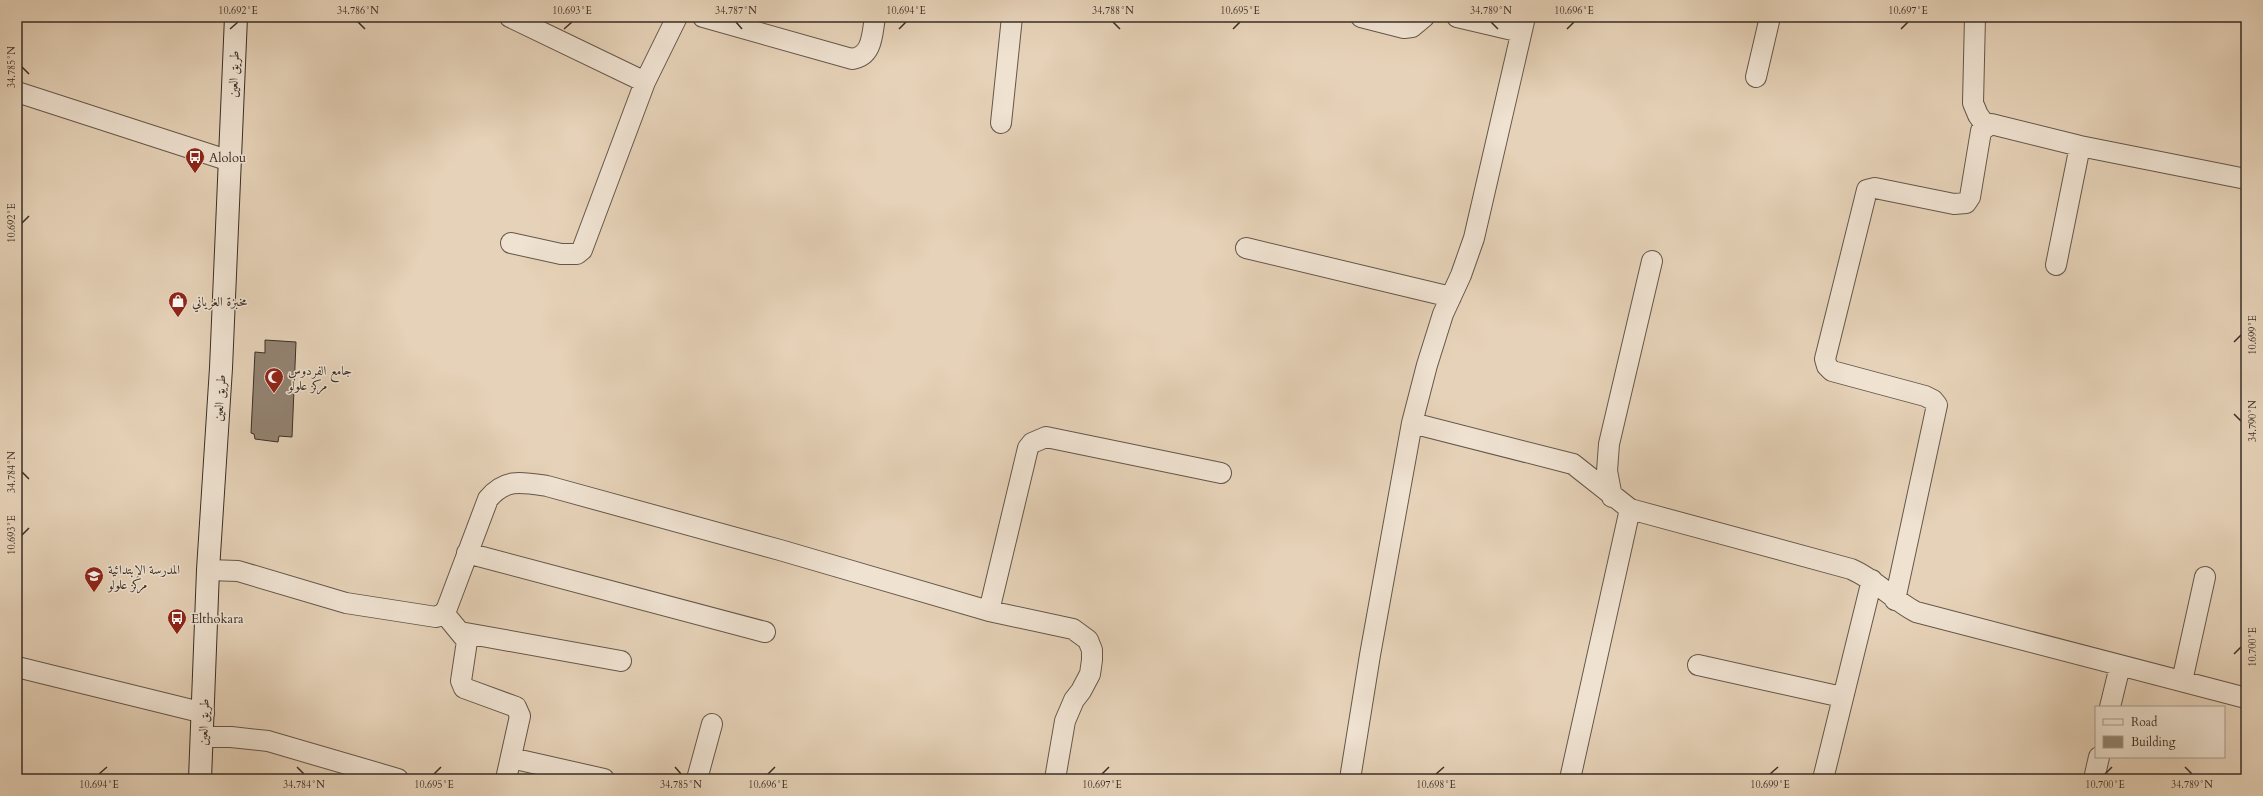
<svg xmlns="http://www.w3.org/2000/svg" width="2263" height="796" viewBox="0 0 2263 796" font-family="Cardo,Amiri,serif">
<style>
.building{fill:#938372;stroke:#3a2e26}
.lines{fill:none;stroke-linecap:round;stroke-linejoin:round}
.street-casing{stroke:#65574a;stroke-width:22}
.secondary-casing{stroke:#3a2e26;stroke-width:24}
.street{stroke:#efe2d1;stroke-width:20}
.secondary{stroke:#efe2d1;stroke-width:22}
.ticks{fill:none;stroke:#3a2e26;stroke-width:1.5}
.labels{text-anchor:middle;stroke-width:3;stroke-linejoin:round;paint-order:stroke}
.street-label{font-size:13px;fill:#3a2e26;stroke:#efe2d1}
.poi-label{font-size:13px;fill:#3a2e26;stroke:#efe2d1;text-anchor:start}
.neatline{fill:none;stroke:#3a2e26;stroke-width:1.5}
.ticks-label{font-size:10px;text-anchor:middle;fill:#3a2e26}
</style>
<rect width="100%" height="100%" fill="#e6d2b8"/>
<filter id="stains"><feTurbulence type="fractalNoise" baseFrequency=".005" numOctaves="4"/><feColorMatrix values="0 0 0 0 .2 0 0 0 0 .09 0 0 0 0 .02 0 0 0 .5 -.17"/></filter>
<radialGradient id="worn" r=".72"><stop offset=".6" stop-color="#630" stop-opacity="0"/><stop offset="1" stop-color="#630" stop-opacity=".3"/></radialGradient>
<!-- building -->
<path class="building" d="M265,340L296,342L292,437L279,436L278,442L255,439L254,434L251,433L255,352L265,353Z"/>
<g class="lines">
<defs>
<path id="street" d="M510,17L645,82
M703,17L852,59C873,56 872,34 875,17
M1361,17L1404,28L1412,27L1424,17
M1457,17L1521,32
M1975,17L1973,103L1978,115L1986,126
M1756,77L1770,17
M17,92L230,161
M1001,123L1012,17
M511,243L561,254H577L582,250L645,82L677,17
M1246,248L1451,297
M2056,265L2080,146
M1412,423L1573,464L1630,509L1851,569C1875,579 1893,600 1916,612L2246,698
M1612,497L1607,471L1609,444L1652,261
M467,553L765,632
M208,570L238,571L346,603L436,617L444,613L447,608L488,499C505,478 522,482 547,486L780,550L989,611L1073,629L1088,640L1092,650V660L1090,674L1081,691L1074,700L1065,721L1055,779
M1895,600L1937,405L1933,400L1925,396L1832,371L1827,366L1825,359L1867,190L1875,188L1954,204L1966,203L1970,197L1981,131L1991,124L2080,146L2246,179
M989,611L1028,448L1032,443L1046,437L1221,473
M444,613L467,641L461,681L464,688L516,707L520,716L506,779
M460,632L621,661
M1698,665L1842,697
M17,667L204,713
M2182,681L2205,577
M2110,707L2120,666
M203,737H231L268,741L398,779
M511,758L604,779
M697,779L712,724
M1350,779L1370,655L1412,423L1427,365L1443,314L1461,275L1474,238L1525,17
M1570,779L1630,509
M1823,779L1872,580
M2094,779L2099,757"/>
<path id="secondary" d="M200,779L208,570L221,368L236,17"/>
</defs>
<!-- street casing -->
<use href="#street" class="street-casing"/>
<!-- secondary casing -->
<use href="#secondary" class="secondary-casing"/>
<!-- street -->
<use href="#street" class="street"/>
<!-- secondary -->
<use href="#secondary" class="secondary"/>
</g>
<!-- ticks -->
<path class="ticks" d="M358,22L365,29M736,22L742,29M1113,22L1120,29M1491,22L1498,29M230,29L238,22M564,29L572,22M899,29L906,22M1233,29L1240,22M1567,29L1574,22M1901,29L1908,22M22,67L29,74M22,223L29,216M2234,342L2241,335M2234,414L2241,421M22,472L29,479M22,535L29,528M2234,654L2241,647M297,767L304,774M675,767L681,774M2185,767L2192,774M99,774L107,767M434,774L441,767M768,774L775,767M1102,774L1109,767M1436,774L1444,767M1770,774L1778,767M2105,774L2112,767"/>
<!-- icons -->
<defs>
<symbol id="bus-pin" viewBox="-11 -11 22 30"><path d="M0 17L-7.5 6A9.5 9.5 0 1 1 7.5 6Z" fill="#8f2418" stroke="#efe2d1"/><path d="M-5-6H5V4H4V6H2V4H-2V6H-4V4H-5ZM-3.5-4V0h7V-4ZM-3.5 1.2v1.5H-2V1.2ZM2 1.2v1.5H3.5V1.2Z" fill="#fff"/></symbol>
<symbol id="shop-pin" viewBox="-11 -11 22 30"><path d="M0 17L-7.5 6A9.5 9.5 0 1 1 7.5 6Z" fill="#8f2418" stroke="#efe2d1"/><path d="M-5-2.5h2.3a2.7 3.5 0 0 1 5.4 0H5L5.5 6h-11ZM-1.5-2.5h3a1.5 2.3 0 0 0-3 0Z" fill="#fff"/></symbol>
<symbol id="mosque-pin" viewBox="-11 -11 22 30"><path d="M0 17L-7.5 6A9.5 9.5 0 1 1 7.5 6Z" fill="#8f2418" stroke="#efe2d1"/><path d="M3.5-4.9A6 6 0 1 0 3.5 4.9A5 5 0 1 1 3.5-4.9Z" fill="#fff"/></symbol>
<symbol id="school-pin" viewBox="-11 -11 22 30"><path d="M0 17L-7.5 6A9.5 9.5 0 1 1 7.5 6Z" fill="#8f2418" stroke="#efe2d1"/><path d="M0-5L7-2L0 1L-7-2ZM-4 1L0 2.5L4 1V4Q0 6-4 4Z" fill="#fff"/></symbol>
</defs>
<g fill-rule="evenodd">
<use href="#bus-pin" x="184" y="146" width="22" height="30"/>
<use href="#shop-pin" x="167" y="290" width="22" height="30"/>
<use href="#mosque-pin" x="263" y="366" width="22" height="30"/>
<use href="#school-pin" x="83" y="565" width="22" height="30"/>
<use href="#bus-pin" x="166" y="607" width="22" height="30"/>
</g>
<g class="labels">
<!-- street labels -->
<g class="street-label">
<text transform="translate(233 74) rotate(-88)" y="5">طريق العين</text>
<text transform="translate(219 398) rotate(-86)" y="5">طريق العين</text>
<text transform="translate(203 722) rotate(-88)" y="5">طريق العين</text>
</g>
<!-- poi labels -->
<g class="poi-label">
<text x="209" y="162">Alolou</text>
<text x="192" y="306">مخبزة الغرياني</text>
<text x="288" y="375">جامع الفردوس<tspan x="288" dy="15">مركز علولو</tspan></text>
<text x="108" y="574">المدرسة الإبتدائية<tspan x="108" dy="15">مركز علولو</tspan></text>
<text x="191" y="623">Elthokara</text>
</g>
</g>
<!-- margin -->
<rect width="2263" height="796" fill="none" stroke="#e6d2b8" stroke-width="44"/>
<!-- legend -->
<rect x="2095" y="706" width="130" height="52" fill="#efe2d1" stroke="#a79a8d"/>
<rect x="2103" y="719" width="20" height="6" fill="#efe2d1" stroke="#a79a8d"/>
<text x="2131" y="726" font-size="12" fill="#3a2e26">Road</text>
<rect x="2103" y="736" width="20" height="12" fill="#938372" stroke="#a79a8d"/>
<text x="2131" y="746" font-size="12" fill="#3a2e26">Building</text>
<rect x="22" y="22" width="2219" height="752" class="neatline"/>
<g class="ticks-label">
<text x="238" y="14">10.692°E</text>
<text x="358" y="14">34.786°N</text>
<text x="572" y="14">10.693°E</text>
<text x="736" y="14">34.787°N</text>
<text x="906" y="14">10.694°E</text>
<text x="1113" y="14">34.788°N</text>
<text x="1240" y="14">10.695°E</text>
<text x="1491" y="14">34.789°N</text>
<text x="1574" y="14">10.696°E</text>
<text x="1908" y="14">10.697°E</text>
<text transform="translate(11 67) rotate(-90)" y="4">34.785°N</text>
<text transform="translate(11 223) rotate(-90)" y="4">10.692°E</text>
<text transform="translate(2252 335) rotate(-90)" y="4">10.699°E</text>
<text transform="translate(2252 421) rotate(-90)" y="4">34.790°N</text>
<text transform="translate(11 472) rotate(-90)" y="4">34.784°N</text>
<text transform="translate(11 535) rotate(-90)" y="4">10.693°E</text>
<text transform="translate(2252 647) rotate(-90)" y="4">10.700°E</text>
<text x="99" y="788">10.694°E</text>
<text x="304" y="788">34.784°N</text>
<text x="434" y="788">10.695°E</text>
<text x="681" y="788">34.785°N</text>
<text x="768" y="788">10.696°E</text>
<text x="1102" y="788">10.697°E</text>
<text x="1436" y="788">10.698°E</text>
<text x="1770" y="788">10.699°E</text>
<text x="2105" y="788">10.700°E</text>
<text x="2192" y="788">34.789°N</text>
</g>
<rect width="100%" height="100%" filter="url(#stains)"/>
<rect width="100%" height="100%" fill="url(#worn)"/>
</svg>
